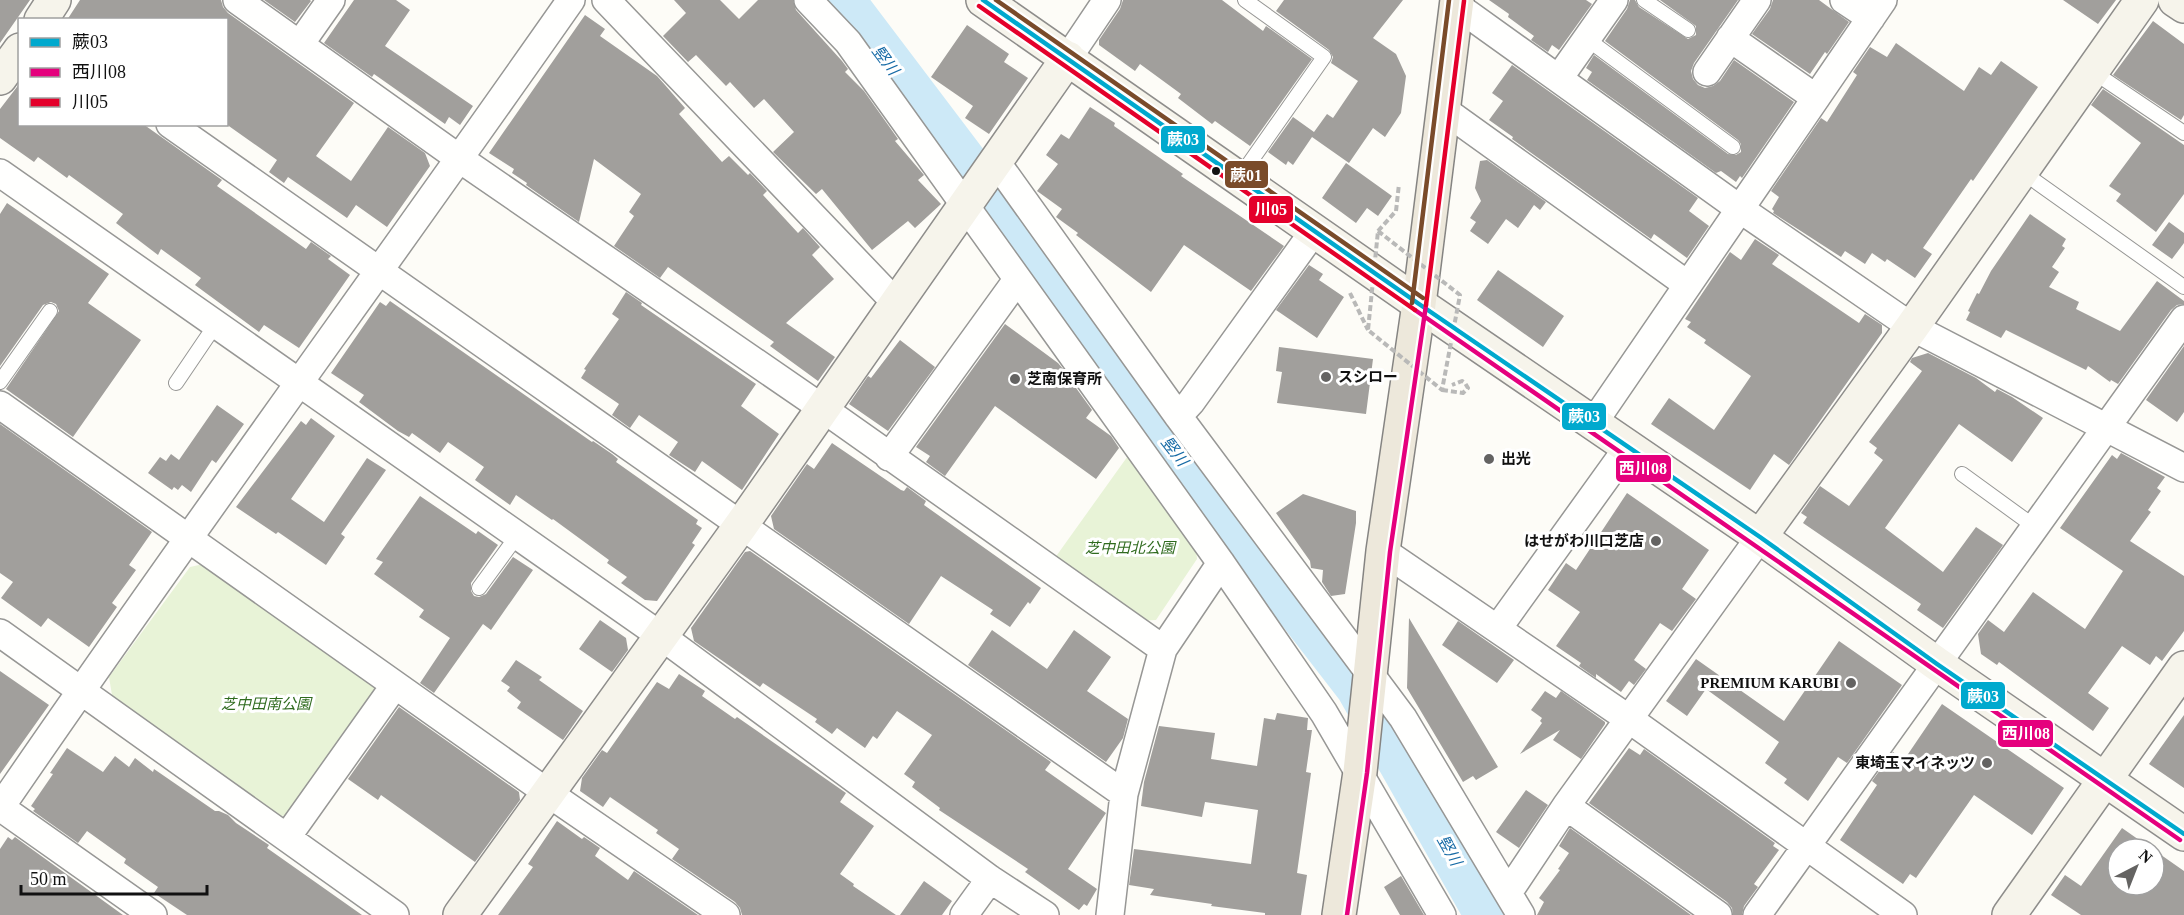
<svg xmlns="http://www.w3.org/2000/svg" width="2184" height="915" viewBox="0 0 2184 915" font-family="'Times New Roman','Noto Sans JP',serif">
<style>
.green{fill:#e8f3d7}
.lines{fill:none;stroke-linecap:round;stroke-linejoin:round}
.river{stroke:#cde9f7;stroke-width:45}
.building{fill:#a19f9c}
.lane-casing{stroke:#979795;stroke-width:16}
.street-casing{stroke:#979795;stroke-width:30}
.secondary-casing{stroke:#8e8d8b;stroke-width:36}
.primary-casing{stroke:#858482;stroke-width:36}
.path{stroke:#b9b9b8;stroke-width:4;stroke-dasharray:6 3;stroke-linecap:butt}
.lane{stroke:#fffffe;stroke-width:14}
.street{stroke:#fffffe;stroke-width:27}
.secondary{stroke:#f6f4eb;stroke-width:33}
.primary{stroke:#ede8db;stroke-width:33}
.path-bridge{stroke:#b9b9b8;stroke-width:4;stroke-dasharray:6 3;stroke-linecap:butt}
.bus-1-casing{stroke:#fff;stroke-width:9}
.bus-2-casing{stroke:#fff;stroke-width:9}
.bus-3-casing{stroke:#fff;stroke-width:9}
.bus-4-casing{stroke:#fff;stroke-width:9}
.bus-1{stroke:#00a9ce;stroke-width:4.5}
.bus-2{stroke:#e5007d;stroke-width:4.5}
.bus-3{stroke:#e4002b;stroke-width:4.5}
.bus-4{stroke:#7a4b2a;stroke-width:4.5}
.bus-dot{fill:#111;stroke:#fff;stroke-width:2}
.poi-dot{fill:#646362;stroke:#fff;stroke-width:2}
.labels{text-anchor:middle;stroke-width:6;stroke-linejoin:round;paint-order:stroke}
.poi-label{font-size:15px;font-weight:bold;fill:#111;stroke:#fff;text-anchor:start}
.park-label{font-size:15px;font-style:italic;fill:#306b1f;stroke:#fff}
.water-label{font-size:16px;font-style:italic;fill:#176ba6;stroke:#fff}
.line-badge{stroke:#fff;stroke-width:2}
.badge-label{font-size:16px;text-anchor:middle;font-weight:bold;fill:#fff}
</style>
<rect width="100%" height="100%" fill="#fdfcf7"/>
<!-- green -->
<path class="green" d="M1130,453L1196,545L1197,559L1156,620L1136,621L1052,562Z
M208,563L381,691L294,814L281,816L112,695L109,677L190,567Z"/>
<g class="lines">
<!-- river -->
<path class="river" d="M841,0L849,9L1017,231L1121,381L1358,687L1487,915"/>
</g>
<!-- building -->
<path class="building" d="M0,0H30L0,43Z
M80,0H221L223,7L228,13L354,103L316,156L351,181L388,127L425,153L430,166L387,227L356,205L347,218L288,177L284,183L269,172L277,160L226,124V20H67Z
M264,0H310L311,1L295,22Z
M354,0H396L410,10L385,46L473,106L460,125L449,117L445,124L374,74L372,77L324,43Z
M674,0H720L739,19L758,0H793L796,10L842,61L848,69L845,72L864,91L898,139L895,141L924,175L918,180L941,204L915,228L908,221L872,250L822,189L816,194L773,152L794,132L764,99L754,108L730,82L726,86L696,55L688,62L663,36L686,13Z
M1123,0H1222L1263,31L1266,26L1312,59L1250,146L1215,121L1212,124L1178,98L1181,94L1140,64L1135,71L1099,45V40L1120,9Z
M1284,0H1403L1373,38L1396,54L1406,76L1401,113L1385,137L1373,128L1349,163L1312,137L1293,165L1288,161L1286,165L1268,152L1293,117L1314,132L1327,114L1333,118L1358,81L1331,63L1333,57L1329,50L1276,11Z
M1489,0H1586L1592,4L1559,50L1552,45L1548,52L1531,40L1534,36L1508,17L1509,14Z
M1630,0H1635L1639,7L1688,39L1696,35V26L1660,0H1738L1694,63L1691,71L1693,79L1698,85L1705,88L1713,86L1720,81L1734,60L1794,102L1742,178L1740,176L1736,182L1721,171L1716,173L1587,80L1592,72L1586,68L1594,55L1728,154L1736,155L1741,152V144L1738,140L1605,41L1627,9Z
M1773,0H1819L1849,22L1827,54L1825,52L1810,74L1752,34L1770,9Z
M2063,0H2116L2098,24Z
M585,15L605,29L600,36L657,76L665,85L685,108L679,114L722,162L729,156L748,175L750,173L767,191L763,195L798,233L803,228L820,247L812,255L834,279L786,323L835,357L818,381L770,346L774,342L668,267L660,278L614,246L634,216L629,212L641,194L594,159L579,222L526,185L527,183L512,173L514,169L489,153Z
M2153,21L2184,44V115L2181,120L2113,75Z
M967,25L1009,54L1004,62L1028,78L989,134L965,118L973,106L931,77Z
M1896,43L1964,91L1979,67L1991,75L2001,61L2038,87L1973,181L1971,179L1923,248L1932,254L1915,278L1887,259L1885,262L1872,253L1865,264L1845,251L1841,257L1773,213L1774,211L1772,209L1779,197L1771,191L1821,118L1827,122L1857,75L1853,72L1870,47L1887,57Z
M1512,65L1698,198L1689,211L1709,226L1687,258L1654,234L1651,239L1512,139L1513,137L1489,120L1503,101L1492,93Z
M20,83V124H143L222,180L217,186L306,249L311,242L331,256L328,259L350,275L299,348L264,325L259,332L195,285L201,278L161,249L158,255L116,223L123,214L69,175L67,178L38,157L34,162L0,138V109Z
M2103,89L2184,145V194L2156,232L2116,201L2121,194L2109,186L2141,143L2091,105Z
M1090,107L1115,123L1114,126L1183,174L1181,176L1284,246L1251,291L1184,245L1151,292L1076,235L1078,233L1056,217L1062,209L1037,191L1058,164L1046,155L1061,134L1069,139Z
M1487,160L1546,202L1540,210L1534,205L1518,228L1506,219L1488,244L1470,231L1476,222L1470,218L1481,201L1475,188L1480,161Z
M1346,163L1392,196L1378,216L1367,208L1356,223L1322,198Z
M7,203L109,274L88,303L141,340L73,437L6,389L59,311L56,304L51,302L43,305L0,366V214Z
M2030,214L2066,239L2062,246L2065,248L2052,267L2059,272L2049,287L2079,302L2076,309L2120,331L2157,281L2184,301V304L2177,305L2171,310L2118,384L2111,380L2110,382L2088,366L2086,370L2006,330L2001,338L1966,320L1970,312L1968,311L1977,293L1979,294L1991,271Z
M2169,222L2184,233V243L2172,259L2152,245Z
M1755,239L1779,255L1772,264L1859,323L1865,314L1882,325V333L1789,465L1774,454L1750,490L1651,424L1669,398L1714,430L1751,376L1704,343L1706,340L1687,327L1691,322L1685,319L1730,252L1741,260Z
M1309,265L1323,274L1319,280L1344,297L1317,338L1276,310Z
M1498,270L1564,316L1543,347L1477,300Z
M626,292L642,303L641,305L756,384L741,406L779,434L742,490L702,461L695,472L669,455L678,442L639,415L630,428L612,415L619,404L581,378L586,370L584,369L619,319L612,314Z
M390,301L592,442L593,441L612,454L618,459L616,462L698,520L696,524L702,528L692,543L695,545L657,601L645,600L621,583L627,577L607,563L609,560L553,519L552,520L516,495L510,505L475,480L484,467L448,442L440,453L412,433L409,437L398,431L359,402L364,395L331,373L380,302L386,306Z
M1005,324L1058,363L1064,370L1061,374L1071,381L1092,410L1086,418L1111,436L1119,448L1096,479L995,406L945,476L926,462L930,456L916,447Z
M900,340L935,367L888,431L849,404L868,376L871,378Z
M2184,346V412L2177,422L2146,400Z
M1279,347L1373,359L1366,414L1277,403L1282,372L1276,371Z
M1928,353L1976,378L1995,392L1997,389L2012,397L2043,418L2012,462L1959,424L1885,528L1943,572L1976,527L2003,545L1943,628L1917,610L1921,604L1803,523L1807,517L1801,513L1820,486L1849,506L1883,460L1874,453L1877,448L1869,442L1922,371L1910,362L1912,358Z
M217,405L244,424L216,463L212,460L191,492L182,485L178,490L174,487L172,490L148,473L160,457L166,461L171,454L179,460Z
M311,418L335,436L291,499L324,522L367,458L386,470L341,534L345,537L326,565L278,532L276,534L236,507L301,421L306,425Z
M0,424L152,532L129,565L136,570L112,603L117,607L89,647L48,618L41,627L1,598L13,582L0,573Z
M832,443L901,490L904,491L907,487L926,501L924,505L1041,588L1030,604L1028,602L1010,627L990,614L993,610L941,576L909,624L774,529L771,516L807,464L814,469Z
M2121,453L2165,477L2157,488L2161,491L2148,510L2151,512L2130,541L2184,576V631L2162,661L2156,656L2150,665L2122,646L2088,693L2109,708L2093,731L1999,662L1997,665L1981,654L1978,634L1988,620L2004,632L2033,592L2085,629L2123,571L2060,528L2112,455L2117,459Z
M1627,493L1709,550L1682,589L1696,599L1672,631L1660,623L1634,660L1646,669L1634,685L1629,681L1621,692L1596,674V678L1579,666L1581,663L1556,646L1580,612L1548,590L1566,563L1576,570Z
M1303,494L1356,511V523L1345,594L1331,596L1322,582L1323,570L1311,568L1310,561L1276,513Z
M420,496L476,534L478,531L498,545L471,583V591L474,596L479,597L486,594L513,557L533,570L491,630L483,624L434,693L420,683L450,638L419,617L424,610L374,574L383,562L376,559Z
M750,551L1051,762L1045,770L1106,813L1068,869L1097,889L1087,906L1084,904L1079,910L1025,872L1028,869L939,810L940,808L912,787L915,782L904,774L932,735L897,711L877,739L873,736L865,748L837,728L832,734L815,722L817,719L763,683L760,687L694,641L691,628L745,552Z
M1409,618L1498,767L1476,780L1473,776L1463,782L1407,688Z
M600,620L626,638L628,650L612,672L579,649Z
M1458,621L1514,660L1497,683L1442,645Z
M992,630L1047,669L1074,630L1111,657L1087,691L1128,719L1123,738L1106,762L968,665Z
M1839,641L1902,685L1847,763L1838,757L1808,801L1784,783L1787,779L1765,763L1779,742L1706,689L1687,716L1666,701L1696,659L1784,721Z
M516,660L542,677L539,680L583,711L563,740L517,708L521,702L507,691L510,687L501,681Z
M0,671L49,705L0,774Z
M679,674L705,691L702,696L735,719L737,717L846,793L840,802L874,826L840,874L854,884L853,886L896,915H742L740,908L735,902L672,859L679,849L656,833L658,830L610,797L603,807L580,791L582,778L602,750L607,753L657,682L669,689Z
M1545,691L1556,698L1561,691L1605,722V724L1581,759L1553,740L1560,730L1520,754L1542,723L1540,721L1542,718L1531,710Z
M1942,704L2064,788L2032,835L1974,795L1916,878L1910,874L1903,884L1840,840L1877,785L1872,781L1893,752L1904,760Z
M399,707L519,792L520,800L475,862L381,795L378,800L348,779Z
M1277,713L1308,718L1307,730H1312L1306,772L1311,773L1297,873L1307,875L1301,915H1265V913L1211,906L1212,904L1150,895L1154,889L1129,885L1134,849L1251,864L1258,810L1205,802L1202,817L1141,806L1144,782L1159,726L1215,733L1211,759L1257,766L1264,718L1275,720Z
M2184,715V788L2149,764Z
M67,748L103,772L115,756L129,767L135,758L153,772L154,769L215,811H219L228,815L236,823L269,845L267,848L362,915H187L154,893L158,887L124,863L126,859L87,831L78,843L33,811L35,809L31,806L53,774L50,773Z
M1629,748L1640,755L1644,749L1775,843L1773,846L1779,850L1754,884L1758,887L1744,906L1742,915H1733L1732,908L1727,902L1589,803Z
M1526,790L1548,805L1519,848L1496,832Z
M557,821L582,839L584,837L600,848L595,856L628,880L634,871L698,915H498L533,867L528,864Z
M1570,828L1691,915H1537L1544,902L1539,898L1560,870L1558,869L1569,853L1559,846Z
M2122,828L2152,849H2118V885H2154V850L2184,871V915H2081L2051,895L2065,875L2081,886Z
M8,837L12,840L15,837L123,915H0V849Z
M1401,876L1424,915H1400L1384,887Z
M924,881L952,901L942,915H900Z"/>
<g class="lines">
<defs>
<path id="lane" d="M1644,0L1688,30
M1587,39L1733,147
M2092,71L2184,133
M2021,171L2184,287
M1239,178L1324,57L1245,0
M0,382L50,311
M176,383L216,324
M1962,474L2035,527
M479,588L517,536"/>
<path id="street" d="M237,0L460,159L822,408L1163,649
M606,0L896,303
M808,0L848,42L1221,563L1324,713L1442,915
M1844,0L1871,18
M1457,6L1740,209L1912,327L2184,468
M1730,38L1816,98
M300,44L331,0
M1068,58L1107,0
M1707,72L1757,0
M1559,78L1614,0
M1444,110L1688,285
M170,124L1124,794
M997,163L1178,416L1403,718L1521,915
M0,173L661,636L990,879L1045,915
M0,405L548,793L726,915
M1178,416L1191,402L1314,231
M1594,422L1883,0
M889,457L1017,280
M1383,551L1629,719L1903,915
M1498,628L1629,446
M0,633L395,915
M1566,806L1718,915
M0,807L153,915
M0,808C186,536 382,270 571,0
M287,837L395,685
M1508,893L1566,806L1760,537
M964,915L990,879
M1110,915L1124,794L1163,649L1221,563
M1757,915L2184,319"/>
<path id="secondary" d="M983,0L1419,304L1760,537L1937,664L2184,834
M2175,0L2184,6
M41,20L54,0
M0,78L20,50
M1760,537L1912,327L2142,0
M460,915L742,524L1068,58
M2009,915L2184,668"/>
<path id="primary" d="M1339,915L1360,772L1383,551L1419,304L1457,0"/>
</defs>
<!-- lane casing -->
<use href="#lane" class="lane-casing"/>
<!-- street casing -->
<use href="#street" class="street-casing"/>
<!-- secondary casing -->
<use href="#secondary" class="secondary-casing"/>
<!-- primary casing -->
<use href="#primary" class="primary-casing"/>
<!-- path -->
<path class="path" d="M1378,231L1396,211L1399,184
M1350,293L1368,330
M1442,390L1463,393L1468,388L1465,383L1462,381L1452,385"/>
<!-- lane -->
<use href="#lane" class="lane"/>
<!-- street -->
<use href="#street" class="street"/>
<!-- secondary -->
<use href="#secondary" class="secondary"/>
<!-- primary -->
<use href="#primary" class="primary"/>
<!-- path-bridge -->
<path class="path-bridge" d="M1378,231L1460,295L1442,390L1368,330Z"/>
<defs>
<path id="bus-1" d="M983,0L1419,304L1760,537L1937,664L2184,834"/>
<path id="bus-2" d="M1415,310L2180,840
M1347,915L1367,773L1390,552L1426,305"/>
<path id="bus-3" d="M979,6L1415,310
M1426,305L1464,1"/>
<path id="bus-4" d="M996,0L1423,298
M1412,303L1449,0"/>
</defs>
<!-- bus-1 casing -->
<use href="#bus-1" class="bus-1-casing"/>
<!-- bus-2 casing -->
<use href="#bus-2" class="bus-2-casing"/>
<!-- bus-3 casing -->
<use href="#bus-3" class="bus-3-casing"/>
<!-- bus-4 casing -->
<use href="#bus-4" class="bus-4-casing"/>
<!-- bus-1 -->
<use href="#bus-1" class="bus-1"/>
<!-- bus-2 -->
<use href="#bus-2" class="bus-2"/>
<!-- bus-3 -->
<use href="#bus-3" class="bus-3"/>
<!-- bus-4 -->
<use href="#bus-4" class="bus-4"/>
</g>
<!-- markers -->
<circle class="bus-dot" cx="1216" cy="171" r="5"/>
<g class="poi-dot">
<circle cx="1326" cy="377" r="6"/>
<circle cx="1015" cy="379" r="6"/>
<circle cx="1489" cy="459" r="6"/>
<circle cx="1656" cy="541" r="6"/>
<circle cx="1851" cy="683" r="6"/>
<circle cx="1987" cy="763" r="6"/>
</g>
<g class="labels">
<!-- poi labels -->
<g class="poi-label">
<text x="1338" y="382">スシロー</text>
<text x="1027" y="384">芝南保育所</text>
<text x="1501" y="464">出光</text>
<text x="1644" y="546" text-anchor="end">はせがわ川口芝店</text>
<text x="1839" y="688" text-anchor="end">PREMIUM KARUBI</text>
<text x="1975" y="768" text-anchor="end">東埼玉マイネッツ</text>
</g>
<!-- park labels -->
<g class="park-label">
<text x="1130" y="553">芝中田北公園</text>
<text x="266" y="709">芝中田南公園</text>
</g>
<!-- water labels -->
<g class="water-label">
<text transform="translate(886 60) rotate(53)" y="6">竪川</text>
<text transform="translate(1175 451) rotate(52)" y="6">竪川</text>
<text transform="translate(1450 850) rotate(61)" y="6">竪川</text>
</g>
</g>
<g class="line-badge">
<rect x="1160" y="125" width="46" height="29" rx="6" fill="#00a9ce"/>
<rect x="1224" y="160" width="45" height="29" rx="6" fill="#7a4b2a"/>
<rect x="1248" y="195" width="46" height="29" rx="6" fill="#e4002b"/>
<rect x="1561" y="402" width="46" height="29" rx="6" fill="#00a9ce"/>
<rect x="1615" y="454" width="57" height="29" rx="6" fill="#e5007d"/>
<rect x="1960" y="681" width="46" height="29" rx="6" fill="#00a9ce"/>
<rect x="1997" y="719" width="57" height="29" rx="6" fill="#e5007d"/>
</g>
<g class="badge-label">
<text x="1183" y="145">蕨03</text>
<text x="1246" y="181">蕨01</text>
<text x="1271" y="215">川05</text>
<text x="1584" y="422">蕨03</text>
<text x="1643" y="474">西川08</text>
<text x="1983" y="702">蕨03</text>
<text x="2026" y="739">西川08</text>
</g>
<!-- legend -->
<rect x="18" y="18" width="210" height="108" fill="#ffffff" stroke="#a0a0a0" stroke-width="1.5"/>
<rect x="30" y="38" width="30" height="9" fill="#00a9ce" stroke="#a0a0a0" stroke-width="1.5"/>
<text x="72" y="48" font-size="18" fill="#111111">蕨03</text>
<rect x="30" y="68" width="30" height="9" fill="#e5007d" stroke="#a0a0a0" stroke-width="1.5"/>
<text x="72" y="78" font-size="18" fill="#111111">西川08</text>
<rect x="30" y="98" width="30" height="9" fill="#e4002b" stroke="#a0a0a0" stroke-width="1.5"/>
<text x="72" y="108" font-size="18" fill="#111111">川05</text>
<!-- north arrow -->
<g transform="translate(2136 867) rotate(42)"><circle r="28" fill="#ffffff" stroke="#a0a0a0" stroke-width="1.5"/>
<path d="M0-4.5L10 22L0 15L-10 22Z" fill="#646362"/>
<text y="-9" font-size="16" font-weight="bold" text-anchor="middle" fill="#111111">N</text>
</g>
<!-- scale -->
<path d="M21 885v9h186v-9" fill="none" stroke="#111111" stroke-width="3"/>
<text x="30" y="885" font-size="18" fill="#111111" stroke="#ffffff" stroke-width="4.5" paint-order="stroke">50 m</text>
</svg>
